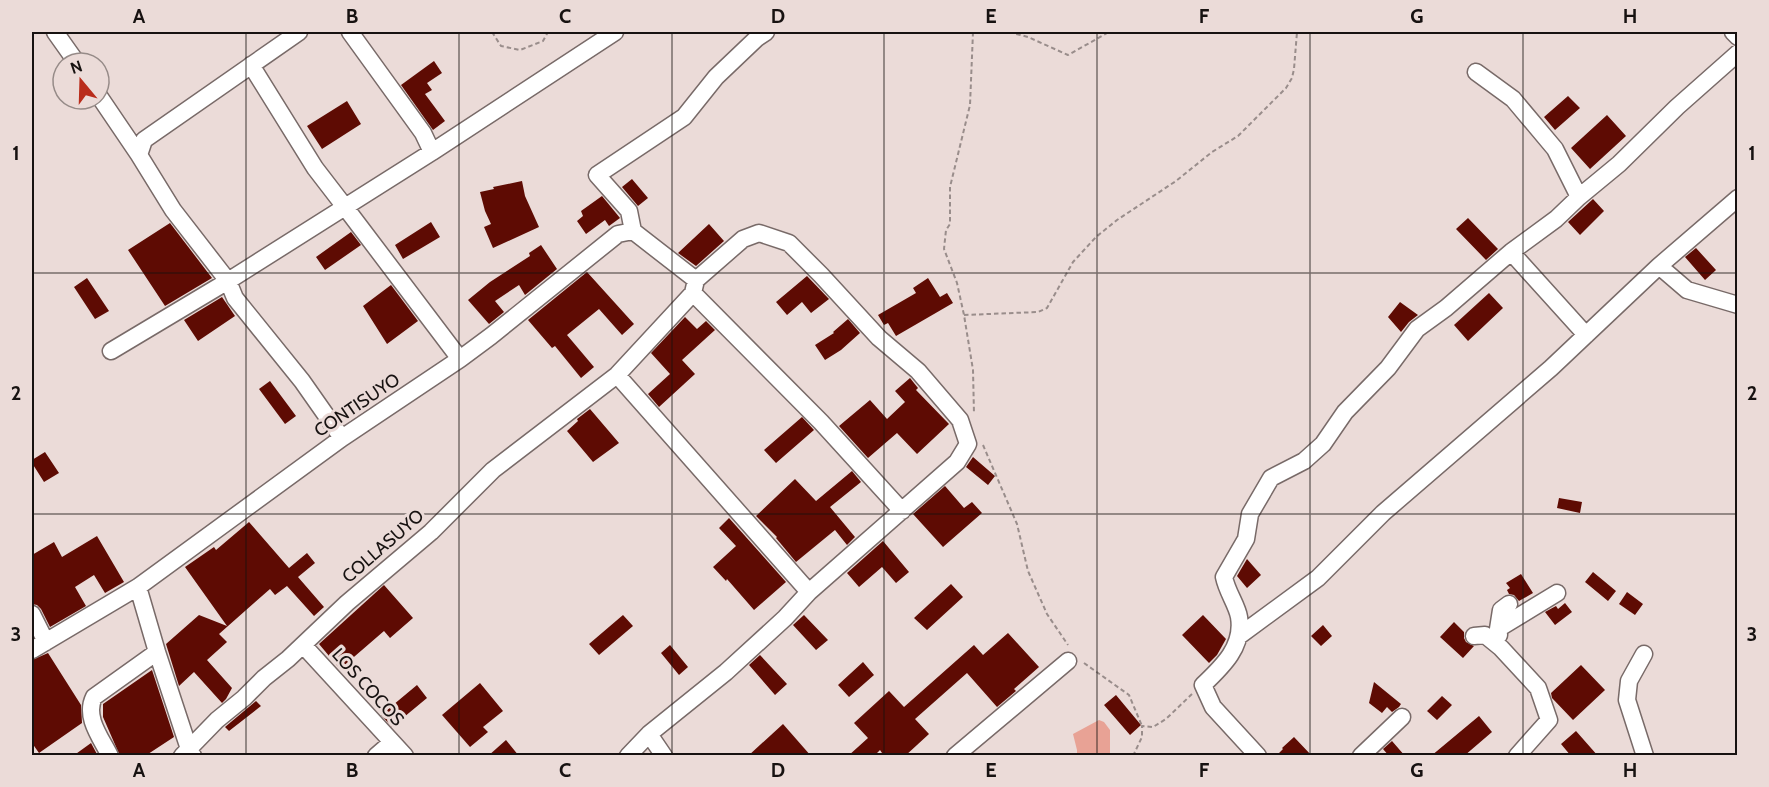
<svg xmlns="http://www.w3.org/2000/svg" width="1769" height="787" viewBox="0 0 1769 787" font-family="Cabin,sans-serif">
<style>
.green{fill:#e8a295}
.building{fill:#5e0b03}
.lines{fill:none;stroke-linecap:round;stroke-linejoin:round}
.street-casing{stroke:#786a68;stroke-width:19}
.path{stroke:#998d8b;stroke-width:2;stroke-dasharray:4.5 3;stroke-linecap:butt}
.street{stroke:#fff;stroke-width:16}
.grid{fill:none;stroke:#171211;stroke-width:1.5;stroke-opacity:0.55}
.labels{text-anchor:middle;stroke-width:6;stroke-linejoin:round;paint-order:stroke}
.street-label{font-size:18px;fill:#171211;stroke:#ebdbd8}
.neatline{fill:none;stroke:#171211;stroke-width:2}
.grid-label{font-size:20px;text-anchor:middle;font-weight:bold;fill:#171211}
</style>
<rect width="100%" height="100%" fill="#ebdbd8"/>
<!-- green -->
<path class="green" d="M1099,720L1104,722L1110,730V755H1077V750L1073,734Z"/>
<!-- building -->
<path class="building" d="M434,61L442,73L427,83L432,90L425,94L445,121L433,130L401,85Z
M1568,96L1580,108L1555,130L1544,117Z
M347,101L361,124L322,149L307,126Z
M1607,115L1626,136L1590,169L1571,148Z
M632,179L648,198L638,206L622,187Z
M522,181L525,196L539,227L493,248L484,227L491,224L485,211L480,192L494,189L493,187Z
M602,196L620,218L609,226L605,220L586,234L577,221L583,216L581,211Z
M1593,199L1604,211L1580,235L1568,222Z
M1468,218L1498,249L1486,260L1456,229Z
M431,222L440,237L403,259L395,245Z
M170,223L212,278L165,306L128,250Z
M709,224L724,241L696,266L678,253Z
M351,232L361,245L325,270L316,257Z
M541,245L557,269L525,295L519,285L495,301L504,312L489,324L468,300L490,282L530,256L529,253Z
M1696,248L1716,270L1705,280L1685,257Z
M587,272L634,324L622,335L599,309L567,335L594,367L581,378L555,346L552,348L528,320Z
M807,276L829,299L811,313L802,302L787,315L776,302Z
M87,278L109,311L95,319L74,287Z
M928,278L940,297L947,293L953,303L896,336L888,323L884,325L878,315L916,293L913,288Z
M391,285L418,321L387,344L363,306Z
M1489,293L1503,308L1468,341L1454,325Z
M222,297L235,316L198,341L184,320Z
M1400,302L1418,315L1409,322L1401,332L1388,317Z
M685,317L697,329L706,321L715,330L682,360L695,374L659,407L648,394L670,374L651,353Z
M848,319L860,333L841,350L825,360L815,345L834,333L833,332Z
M910,378L918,388L916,390L949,424L917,454L897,433L868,458L839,426L870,400L887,419L905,402L895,391Z
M270,381L296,416L285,424L259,389Z
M590,409L619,443L593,462L567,431L578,421L577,419Z
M802,417L814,430L776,463L764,450Z
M45,452L59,473L44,482L32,463V460Z
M973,457L995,476L988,485L966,467Z
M852,471L861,482L830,507L855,537L847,545L835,530L796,562L776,538L777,537L756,516L795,479L816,501Z
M945,486L964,508L972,502L982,513L943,547L913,514Z
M1559,498L1582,502L1580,513L1557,508Z
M729,518L786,582L754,610L727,579L726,581L713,567L736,546L719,528Z
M249,522L289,568L307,553L315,563L298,577L324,607L314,616L287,586L275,595L270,589L219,634L227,642L207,660L232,688L226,699L222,703L194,672L179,686L166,644L199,615L227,626L185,567L214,547L216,550Z
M97,536L124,582L105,593L94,575L75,587L86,606L50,627L41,609L37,605L32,604V555L54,542L62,557Z
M883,541L909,572L896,583L882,567L859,587L847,573Z
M1247,559L1261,575L1247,588L1237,576Z
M1593,572L1616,591L1608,601L1585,582Z
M1521,574L1533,593L1519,601L1514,595L1509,594L1507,590L1510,588L1506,583Z
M951,584L963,597L927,630L914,618Z
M384,585L413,618L390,638L384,631L340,669L319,644Z
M1627,592L1643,604L1635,615L1619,604Z
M1565,603L1572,612L1555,625L1545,612L1556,606L1558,609Z
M623,615L633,626L599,655L589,644Z
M804,615L828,640L816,650L793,625Z
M1203,615L1226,639L1217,655L1209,663L1182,635Z
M1454,622L1464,632V638L1466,642L1474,646L1463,658L1440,637Z
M1323,625L1332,636L1321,646L1311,636Z
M1008,633L1039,667L1014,689L1016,691L997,707L967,673L915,719L929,734L905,756H884L880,750L874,756H848L868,738L854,723L889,691L904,707L974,645L983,655Z
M670,645L688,667L679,675L661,653Z
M48,653L81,705L82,723L39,753L32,743V660Z
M760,655L787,684L775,695L749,665Z
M863,662L874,675L849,697L838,685Z
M1581,665L1605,690L1573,720L1552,698L1551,693Z
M152,670L174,737L145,756H120L103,717V704Z
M1374,682L1401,704L1399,707L1392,712L1387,707L1382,713L1369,703Z
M480,683L503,711L483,727L488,732L470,747L442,715Z
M417,685L427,698L392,727L381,715Z
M1116,695L1141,725L1130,735L1104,705Z
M1442,696L1452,705L1437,720L1427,711Z
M256,701L261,706L229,731L225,727Z
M1479,716L1492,732L1464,756H1431Z
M783,724L811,756H748Z
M1576,731L1598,756H1571L1561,744Z
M1294,737L1312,756H1276L1283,749L1282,748Z
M506,740L519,756H488Z
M1392,741L1405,756H1389L1383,749Z
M91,743L98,756H73Z"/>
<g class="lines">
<defs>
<path id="street" d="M55,32L77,63
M350,32L423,133L432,152L345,207L460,359
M1733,32L1738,37
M251,65L315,168L345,207L228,281L235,298L302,381L342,438
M1476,72L1513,99L1555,149L1579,197
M99,96L139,155
M432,152L615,32
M633,231L629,211L597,175L684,117L716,77L757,38L766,32
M1511,252L1586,335
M1659,266L1687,290L1738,305
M693,293L821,422L902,511
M111,351L228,281L173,210L139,155L144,140L299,32
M617,375L809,592
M138,587L157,652L189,749L193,756
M32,614L46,642
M1498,629L1557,593
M1499,635L1498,629L1501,610L1509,604
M1239,636L1318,578L1383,513L1551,368L1659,266L1738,198
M1474,636L1485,635L1501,648L1538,688L1549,720L1517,756
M303,645L405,756
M32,650L138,587L342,438L460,359L491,336L618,234L633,231L696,280
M1644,654L1629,681L1627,700L1645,756
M649,734L664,756
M110,756C101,738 84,717 94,697L157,652
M182,756L217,720L244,698L264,678L288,659L347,603L431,532L493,470L617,375L693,293L696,280L743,239L759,233L789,243L821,275L879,338L918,371L960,420L968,444L957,462L809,592L785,618L726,672L649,734L628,756
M376,756L391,743
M955,756L1068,661
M1258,756L1213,707L1203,685C1223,666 1244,646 1239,617C1237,605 1227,592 1224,577L1246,539L1250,514L1271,478L1304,461L1323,444L1345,412L1388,368L1417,329L1446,308L1511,252L1556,219L1579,197L1619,164L1677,107L1738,53
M1361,756L1402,717"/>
</defs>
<!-- street casing -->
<use href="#street" class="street-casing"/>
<!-- path -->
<path class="path" d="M492,32L501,46L520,50L543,41L548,32
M973,32L970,105L950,187V224L946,230L944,249L957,283L964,315L973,370L974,414
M1009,32L1028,37L1068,55L1109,32
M964,315L1038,312L1047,308L1073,262L1096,237L1117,220L1176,181L1212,152L1238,136L1286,88L1292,78L1294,69L1297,32
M983,445L1017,524L1028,571L1047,614L1068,645
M1084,663L1129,695L1142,726
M1133,756L1142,737V726L1153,727L1166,719L1192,694"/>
<!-- street -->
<use href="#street" class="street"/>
</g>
<!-- grid -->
<path class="grid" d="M246,32V756M459,32V756M672,32V756M884,32V756M1097,32V756M1310,32V756M1523,32V756M32,273H1738M32,514H1738"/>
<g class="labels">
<!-- street labels -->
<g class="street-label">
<text transform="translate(357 405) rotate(-34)" y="6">CONTISUYO</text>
<text transform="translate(383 546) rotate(-41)" y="6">COLLASUYO</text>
<text transform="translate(368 687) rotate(48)" y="6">LOS COCOS</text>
</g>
</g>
<!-- border -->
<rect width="1769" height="787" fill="none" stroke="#ebdbd8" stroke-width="66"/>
<!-- north arrow -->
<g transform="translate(81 81) rotate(341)"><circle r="28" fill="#ebdbd8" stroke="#968b88" stroke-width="1.5"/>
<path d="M0-4.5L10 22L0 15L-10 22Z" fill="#b92c1b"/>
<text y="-9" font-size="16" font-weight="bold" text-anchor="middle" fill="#171211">N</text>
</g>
<rect x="33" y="33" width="1703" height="721" class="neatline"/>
<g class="grid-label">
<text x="139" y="23">A</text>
<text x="352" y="23">B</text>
<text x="565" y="23">C</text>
<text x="778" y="23">D</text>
<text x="991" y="23">E</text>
<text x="1204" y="23">F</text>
<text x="1417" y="23">G</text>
<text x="1630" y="23">H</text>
<text x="16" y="160">1</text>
<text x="1752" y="160">1</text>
<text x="16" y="400">2</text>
<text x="1752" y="400">2</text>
<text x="16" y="641">3</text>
<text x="1752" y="641">3</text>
<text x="139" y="777">A</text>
<text x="352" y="777">B</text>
<text x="565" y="777">C</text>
<text x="778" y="777">D</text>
<text x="991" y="777">E</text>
<text x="1204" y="777">F</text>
<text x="1417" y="777">G</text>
<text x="1630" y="777">H</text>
</g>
</svg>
